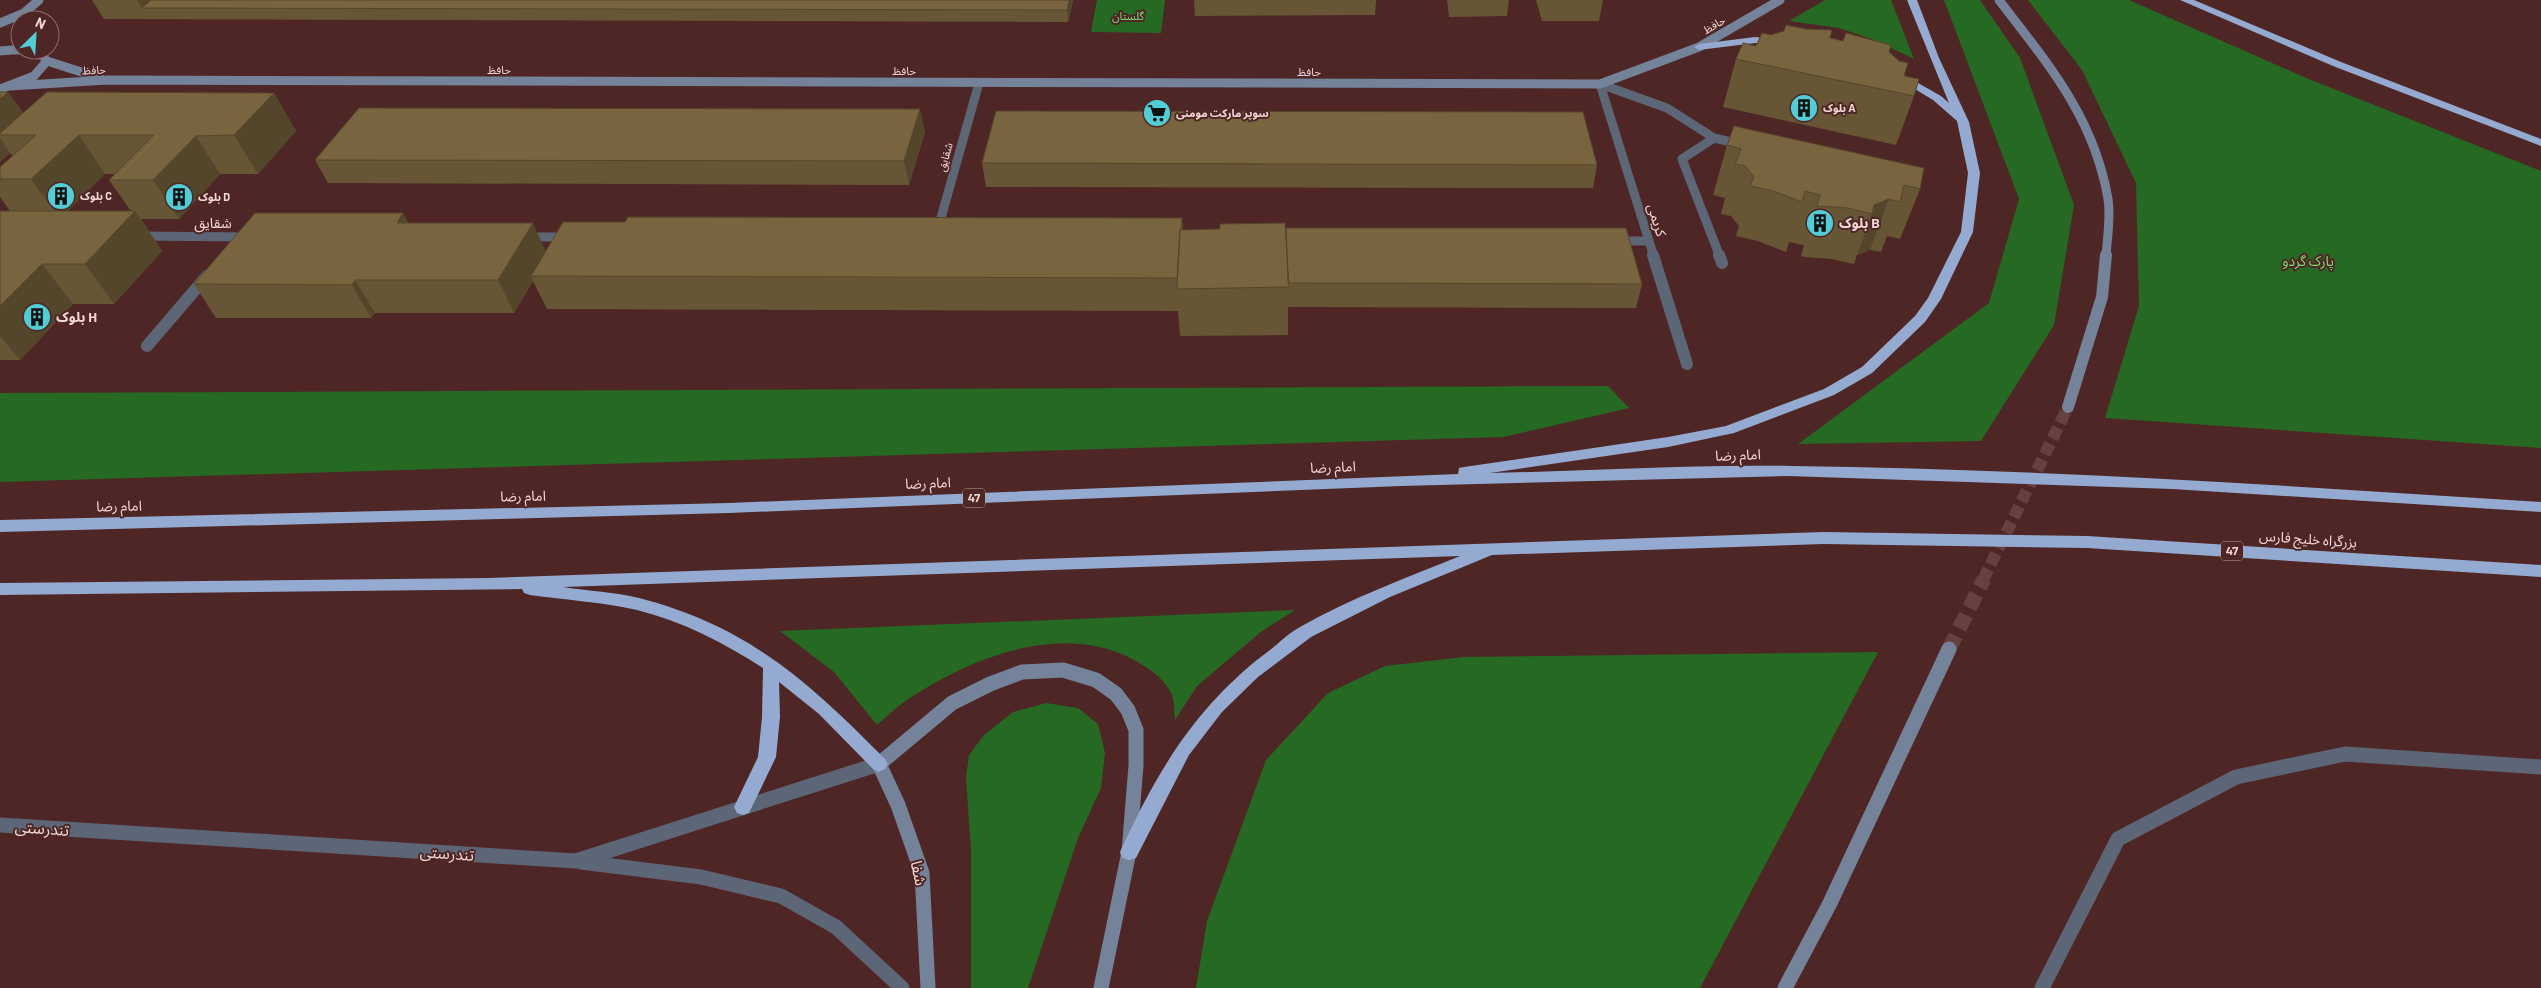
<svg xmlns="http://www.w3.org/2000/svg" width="2541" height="988" viewBox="0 0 2541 988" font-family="Barlow,'Noto Sans Arabic',sans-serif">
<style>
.green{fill:#266923}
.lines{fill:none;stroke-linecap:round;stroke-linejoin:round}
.secondary-tunnel-far1{stroke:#67413f;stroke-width:12;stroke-dasharray:12 5.5;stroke-linecap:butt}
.secondary-tunnel{stroke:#67413f;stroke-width:15;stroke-dasharray:15 8;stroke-linecap:butt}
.lane-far2{stroke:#5d6676;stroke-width:9}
.lane-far1{stroke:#5d6676;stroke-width:12}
.lane{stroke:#5d6676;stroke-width:15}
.street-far2{stroke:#5d6676;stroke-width:9}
.street-far1{stroke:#5d6676;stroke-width:12}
.street{stroke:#5d6676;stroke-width:15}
.secondary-far2{stroke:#74829a;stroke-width:9}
.secondary-far1{stroke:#74829a;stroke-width:12}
.secondary{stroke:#74829a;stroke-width:15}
.highway{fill:#95aad0;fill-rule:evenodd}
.wall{fill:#675635;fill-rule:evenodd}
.shaded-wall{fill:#54462b}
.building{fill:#78643e;stroke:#54462b}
.labels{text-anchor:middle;stroke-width:4;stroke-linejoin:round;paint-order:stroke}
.far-park-label{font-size:11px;fill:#79de72;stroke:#4e2625}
.far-street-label{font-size:11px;fill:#f2d7d5;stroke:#4e2625}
.far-poi-label{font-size:11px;font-weight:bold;fill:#f2d7d5;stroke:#4e2625;text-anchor:start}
.shield{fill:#4e2625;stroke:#c1a2a0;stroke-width:1}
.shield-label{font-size:12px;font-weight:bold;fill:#f2d7d5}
.street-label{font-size:14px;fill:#f2d7d5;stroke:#4e2625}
.poi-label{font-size:14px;font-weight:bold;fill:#f2d7d5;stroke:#4e2625;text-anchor:start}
.park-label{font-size:14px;fill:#79de72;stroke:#4e2625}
.near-street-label{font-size:16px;fill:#f2d7d5;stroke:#4e2625}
</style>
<rect width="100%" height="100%" fill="#4e2625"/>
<!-- green -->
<path class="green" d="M1097,0H1165L1161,33L1091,32Z
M1825,0H1891L1914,59L1872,39L1839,28L1789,21Z
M1944,0H1980L2020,58L2074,205L2054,325L1981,441L1798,444L1989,303L2019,199Z
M2028,0H2129L2311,80L2541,171V448L2105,418L2139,306L2136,183L2082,70Z
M1608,386L1629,408L1503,437L0,482V393Z
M1295,610L1262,631L1197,686L1175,720C1174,712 1175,700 1171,693C1163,677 1147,667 1132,659C1061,622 972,657 910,698C898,705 888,716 877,725L834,672L780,631Z
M1878,652L1700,988H1196L1207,921L1266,760L1328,693L1385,666L1464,657Z
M1046,703L1078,708L1098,724L1105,753L1101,788L1078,838L1028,988H971V850L966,778L969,755L984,735L1013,712Z"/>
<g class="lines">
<!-- secondary-tunnel-far1 -->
<path class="secondary-tunnel-far1" d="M1983,580L2068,407"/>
<!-- secondary-tunnel -->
<path class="secondary-tunnel" d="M1949,649L1984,579"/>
<!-- lane-far2 -->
<path class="lane-far2" d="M1600,84L1667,108L1714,138L1744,145
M1714,138L1682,159L1720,257"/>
<!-- lane-far1 -->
<path class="lane-far1" d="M1719,255L1722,263"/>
<!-- lane -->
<path class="lane" d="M2042,988L2118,839L2236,777L2345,754L2541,767"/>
<!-- street-far2 -->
<path class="street-far2" d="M1600,84L1654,257
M937,232L979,83
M137,236L250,237
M522,237H570
M1612,241H1649"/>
<!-- street-far1 -->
<path class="street-far1" d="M1653,255L1687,364
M147,346L207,276"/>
<!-- street -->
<path class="street" d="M0,825L576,861L879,764
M581,862L701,877L781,896L836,927L902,988"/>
<!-- secondary-far2 -->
<path class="secondary-far2" d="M1999,0C2048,64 2094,117 2108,199C2111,217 2107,239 2106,257
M0,23L24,13L39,0
M0,51C15,50 38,46 47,61L34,76L0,89
M47,61L100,78
M10,86L107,80L1600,84L1699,47L1780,0"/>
<!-- secondary-far1 -->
<path class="secondary-far1" d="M2068,407L2102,297L2106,255"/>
<!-- secondary -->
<path class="secondary" d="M928,988L922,873L898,805L879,764L952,703L990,684L1022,672L1063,670L1096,680L1116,694L1128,710L1136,730V765L1129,852L1101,988
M1785,988L1830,903L1949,649"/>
<!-- highway -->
<path class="highway" d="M1907,0H1917L1939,58L1969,122L1980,173L1973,232L1941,299L1925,322L1872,373L1834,395L1734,433L1668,447L1490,473C1590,471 1691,464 1791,466C2041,469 2291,486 2541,502V512L2172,489L1788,476L1401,486L729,513L0,532V520L729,503L1458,474L1459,468L1464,467L1668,437L1726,426L1824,389L1862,367L1915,316L1928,298L1961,232L1968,173L1957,121L1933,100L1895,77L1900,74L1904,75L1941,96L1949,103Z
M2180,0H2194L2341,62L2541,139V146L2333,66Z
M1755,37L1777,39L1782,42L1777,45L1755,43L1699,50L1694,47L1699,44Z
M1824,532L2087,536L2541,565V577L2087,548L1824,544L1492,555L1390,597L1311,637L1258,677L1222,712L1189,755L1136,858L1129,860L1122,858L1120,852C1157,771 1197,704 1270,650C1280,642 1289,633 1300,627C1351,598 1406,578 1460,556L563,587C588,591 615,592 639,598C748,626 809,682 885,759L888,764L885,769L879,772L873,769L819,714L779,682L780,717L776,757L749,813L743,815L737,813L734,807L758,757L762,717L763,668C724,643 682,621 637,610C602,602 565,600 530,595L524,593L522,589L0,595V583L489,578Z"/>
</g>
<!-- wall -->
<path class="wall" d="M92,0H1073L1068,22L104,19Z
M1194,0H1376L1375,15L1195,16Z
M1447,0H1509L1507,16L1449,17Z
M1536,0H1603L1599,21H1542Z
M1784,31L1830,38L1889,52L1904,76L1914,96L1896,145L1723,107L1736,59L1771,35Z
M0,92H8L23,113L274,93L296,131L258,174H220L179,219H141L162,251L114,304H73L20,360H0V211H10L0,197V167L13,156L10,153L0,162ZM105,174H115L109,180L131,211H67Z
M925,132L909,185L328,183L315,160Z
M1727,145L1920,189L1900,239L1887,236L1881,252L1870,250L1857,255L1854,264L1831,259L1804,257L1801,256L1804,245L1789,242L1786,252L1758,241L1736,236L1739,226L1731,216L1721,214L1725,198L1713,195Z
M982,163L1597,165L1593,188L986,187Z
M1182,218L1183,230L1286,233L1642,284L1636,308L1288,307V335L1180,336L1178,311L547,309L533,281L514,313H375L371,318H216L194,284L408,223L546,252L625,222Z"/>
<!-- shaded-wall -->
<path class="shaded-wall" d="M137,0H171L142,8Z
M1069,0H1073L1068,22L1067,10Z
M8,92L35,131L0,135V99Z
M274,93L296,131L258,174L234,135Z
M920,109L925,132L909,185L904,161Z
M79,135L105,174L60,219L31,179Z
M196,136L220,174L179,219L153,180Z
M0,138L10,153L0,162Z
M1889,199L1870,250L1857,255L1872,214L1874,205Z
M135,211L162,251L114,304L85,264Z
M403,213L421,247L397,223Z
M533,223L548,256L531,276L533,281L514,313L498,280Z
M42,264L73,304L20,360L0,336V306Z
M355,280L375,313L371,318L352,285Z"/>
<!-- building -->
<path class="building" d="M151,0H1069L1067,10L142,8Z
M1786,25L1806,29L1832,30L1830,38L1843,41L1846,33L1891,45L1889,52L1899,61L1908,63L1904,76L1919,79L1914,96L1736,59L1743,43L1756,46L1762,33L1771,35L1784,31Z
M0,92H8L0,99Z
M47,92L274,93L234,135L196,136L153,180H109L154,135H79L31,179H0V167L36,135H0V133Z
M359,108L920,109L904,161L315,160Z
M996,111L1583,112L1597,165L982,163Z
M1734,126L1924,168L1920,189L1904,185L1900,202L1889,199L1874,205L1872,214L1848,208L1817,206L1820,195L1805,191L1802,202L1773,191L1750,186L1754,177L1745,166L1735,164L1741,149L1727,145Z
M0,211H135L85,264H42L0,306Z
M255,213H403L397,223H533L498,280H355L352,285L194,284Z
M628,217L1182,218L1181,230H1180L1177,278L531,276L563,222H625Z
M1285,223L1289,287L1177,289L1180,230L1220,229V224Z
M1286,228H1626L1642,284L1288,283Z"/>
<!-- icons -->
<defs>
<symbol id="building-disc" viewBox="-11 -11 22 22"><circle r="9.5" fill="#52ccd5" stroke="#4e2625"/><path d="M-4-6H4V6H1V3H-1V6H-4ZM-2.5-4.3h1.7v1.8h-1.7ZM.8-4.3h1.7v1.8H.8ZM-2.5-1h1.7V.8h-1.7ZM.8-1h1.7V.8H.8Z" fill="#111"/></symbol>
<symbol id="supermarket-disc" viewBox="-11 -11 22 22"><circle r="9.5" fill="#52ccd5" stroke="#4e2625"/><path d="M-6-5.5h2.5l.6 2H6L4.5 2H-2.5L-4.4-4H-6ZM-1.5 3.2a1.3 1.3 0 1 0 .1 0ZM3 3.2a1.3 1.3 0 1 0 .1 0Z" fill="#111"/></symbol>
</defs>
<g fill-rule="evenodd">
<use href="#building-disc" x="1788" y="92" width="32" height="32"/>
<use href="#supermarket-disc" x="1141" y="97" width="32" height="32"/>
<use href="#building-disc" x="45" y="180" width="32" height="32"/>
<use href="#building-disc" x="163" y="181" width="32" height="32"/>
<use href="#building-disc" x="1804" y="207" width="32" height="32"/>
<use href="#building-disc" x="21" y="301" width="32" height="32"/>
</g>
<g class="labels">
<!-- far-park labels -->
<g class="far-park-label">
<text x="1128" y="20">گلستان</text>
</g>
<!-- far-street labels -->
<g class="far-street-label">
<text transform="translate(1714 25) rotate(-30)" y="4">حافظ</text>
<text transform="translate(94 70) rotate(-3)" y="4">حافظ</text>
<text x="499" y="74">حافظ</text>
<text x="904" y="75">حافظ</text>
<text x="1309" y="76">حافظ</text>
<text transform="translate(945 157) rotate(-74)" y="4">شقایق</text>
</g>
<!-- far-poi labels -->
<g class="far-poi-label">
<text x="1823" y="112">بلوک A</text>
<text x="1176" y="117">سوپر مارکت مومنی</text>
<text x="80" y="200">بلوک C</text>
<text x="198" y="201">بلوک D</text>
</g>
<!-- shield labels -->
<g class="shield">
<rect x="963" y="488.5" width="22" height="19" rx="4"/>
<rect x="2221" y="541.5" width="22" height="19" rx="4"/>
</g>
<g class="shield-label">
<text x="974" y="502">47</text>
<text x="2232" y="555">47</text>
</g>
<!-- street labels -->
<g class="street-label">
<text transform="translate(1657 220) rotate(73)" y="5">کریمی</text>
<text x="213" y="228">شقایق</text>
<text transform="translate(1738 455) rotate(-2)" y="5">امام رضا</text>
<text transform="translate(1333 467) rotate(-2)" y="5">امام رضا</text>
<text transform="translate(928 483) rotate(-2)" y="5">امام رضا</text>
<text transform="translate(523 496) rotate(-1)" y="5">امام رضا</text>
<text transform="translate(119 506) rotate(-1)" y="5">امام رضا</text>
<text transform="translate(2308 539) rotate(4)" y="5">بزرگراه خلیج فارس</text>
</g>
<!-- poi labels -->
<g class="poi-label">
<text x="1839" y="228">بلوک B</text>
<text x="56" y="322">بلوک H</text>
</g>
<!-- park labels -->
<g class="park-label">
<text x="2308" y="266">پارک گردو</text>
</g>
<!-- near-street labels -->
<g class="near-street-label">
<text transform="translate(42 828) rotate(4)" y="6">تندرستی</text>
<text transform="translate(447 853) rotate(4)" y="6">تندرستی</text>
<text transform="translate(919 873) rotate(78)" y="6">شفا</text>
</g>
</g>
<!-- north arrow -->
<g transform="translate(35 35) rotate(25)"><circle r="24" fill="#4e2625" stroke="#906d6b"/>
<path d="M0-4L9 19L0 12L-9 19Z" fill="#52ccd5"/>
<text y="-8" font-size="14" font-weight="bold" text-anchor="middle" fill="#f2d7d5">N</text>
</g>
</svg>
